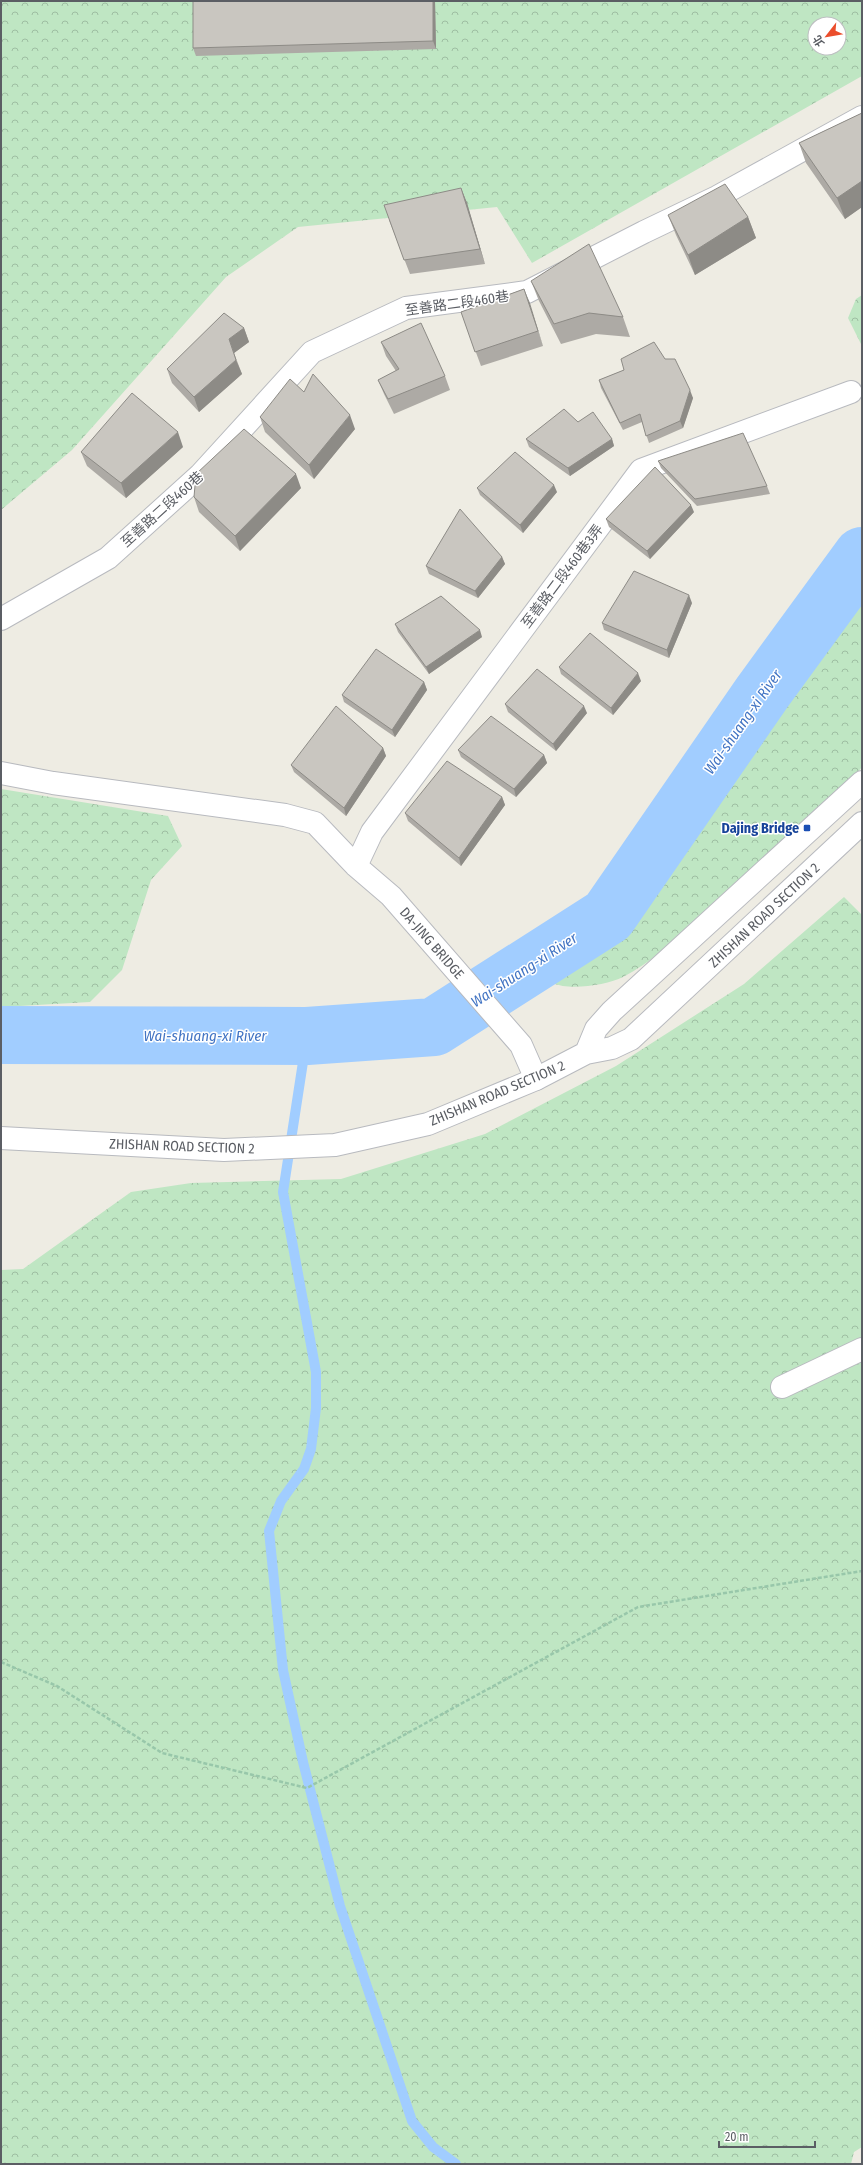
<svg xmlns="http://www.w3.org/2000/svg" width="863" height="2165" viewBox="0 0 863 2165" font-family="'Fira Sans Condensed','Noto Sans TC',sans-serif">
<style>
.forest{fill:url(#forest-crowns);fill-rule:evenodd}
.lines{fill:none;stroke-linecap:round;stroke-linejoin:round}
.stream{stroke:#a1cdff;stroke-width:10}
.river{stroke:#a1cdff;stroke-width:58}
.minor-casing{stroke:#b8babf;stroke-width:24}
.tertiary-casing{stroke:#b8babf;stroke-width:24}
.path{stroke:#98c7aa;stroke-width:2.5;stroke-dasharray:4 2;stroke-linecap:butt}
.minor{stroke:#fff;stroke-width:22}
.tertiary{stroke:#fff;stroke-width:22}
.wall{fill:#adaaa5}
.shaded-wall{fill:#8d8b86}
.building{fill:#c9c6c0;stroke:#8d8b86}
.transit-dot{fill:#1a4fb4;stroke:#fff;stroke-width:1.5}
.labels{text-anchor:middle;stroke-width:3;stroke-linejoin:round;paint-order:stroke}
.street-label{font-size:14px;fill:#5b5e64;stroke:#fff}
.transit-label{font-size:14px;font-weight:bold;fill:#164399;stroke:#fff;text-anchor:end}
.water-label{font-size:15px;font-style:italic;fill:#4375c4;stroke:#fff}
</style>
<defs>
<pattern id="forest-crowns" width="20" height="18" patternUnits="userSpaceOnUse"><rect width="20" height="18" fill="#bfe6c3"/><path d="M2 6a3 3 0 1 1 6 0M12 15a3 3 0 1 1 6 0" fill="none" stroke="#9ebea2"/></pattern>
</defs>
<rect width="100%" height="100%" fill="#eeece3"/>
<!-- forest -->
<path class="forest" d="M1,1H862V76L532,263L497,207L298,227L226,277L72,450L1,510ZM815,24H839V48H815Z
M862,295V346L848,318L856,299Z
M862,593V767L846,786C796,833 746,881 694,925C671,943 650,963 623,977C607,985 569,991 553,983L549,975L557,964L588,951L613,935L731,777Z
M1,789L168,816L182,846L151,880L122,970L90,1002L1,1007Z
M844,897L862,915V2147L854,2152L851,2164H1V1270L23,1269L131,1192L191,1183L341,1179L485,1134L616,1066L744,984Z"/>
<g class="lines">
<!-- stream -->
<path class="stream" d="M307,1036L283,1192L316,1372V1408L311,1449L304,1469L281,1501L269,1531L283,1670L303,1762L340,1906L412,2121L433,2147L456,2164"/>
<!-- river -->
<path class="river" d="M1,1035L307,1036L434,1027L608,916L762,693L862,556"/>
<defs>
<path id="minor" d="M1,619L108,558L200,475L312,352L406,308L527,292L644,232L717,197L862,117
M1,773L53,783L285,815L315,823L356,866L391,896L521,1045L536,1079
M356,866L372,832L641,470L851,392
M782,1387L862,1349"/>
<path id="tertiary" d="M586,1053L596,1029L612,1011L862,782
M1,1138L224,1150L335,1145L428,1124L536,1079L586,1053L612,1048L631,1039L862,823"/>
</defs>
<!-- minor casing -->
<use href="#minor" class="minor-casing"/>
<!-- tertiary casing -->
<use href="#tertiary" class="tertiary-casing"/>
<!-- path -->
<path class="path" d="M1,1662L57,1686L162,1753L307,1788L638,1607L862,1571"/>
<!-- minor -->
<use href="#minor" class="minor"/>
<!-- tertiary -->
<use href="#tertiary" class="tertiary"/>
</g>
<!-- wall -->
<path class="wall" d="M193,1H435L436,49L196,56L193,48Z
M862,113V207L845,219L806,163L799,143Z
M461,188L467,203L485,264L410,274L389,220Z
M668,215L748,217L756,238L695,275L676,235Z
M531,281L623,317L630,337L596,334L561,344L539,301Z
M524,289L543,346L481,366L461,312Z
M244,328L249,342L234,353L242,374L199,412L172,383L167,369Z
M381,342L445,376L450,390L394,414L384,394L378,380L396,371L386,356Z
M665,359L693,398L683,428L649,443L642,422L623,430L601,388L599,380L624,370Z
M260,417L355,429L314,479L265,432Z
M578,422L612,439L614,446L570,476L529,447L526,439Z
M183,447L126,498L87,466L81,452Z
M658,461L767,486L770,494L697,506L661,468Z
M301,488L240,551L199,512L194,497Z
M477,488L557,492L523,533L480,495Z
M694,512L650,559L609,527L606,519Z
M502,557L505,564L478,598L429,574L426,566Z
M692,603L669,658L604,630L602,623Z
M395,624L482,637L429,674L398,632Z
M559,667L641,681L613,715L561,674Z
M424,682L427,690L395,737L344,702L342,695Z
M505,704L587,713L556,751L508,712Z
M383,748L386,756L346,816L294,772L291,765Z
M458,750L544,755L547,763L516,797L461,757Z
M502,797L505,805L461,866L408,821L405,813Z"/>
<!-- shaded-wall -->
<path class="shaded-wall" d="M433,1H435L436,49L433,41Z
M862,181V207L845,219L837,198Z
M461,188L467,203L485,264L480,249Z
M748,217L756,238L695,275L688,255Z
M524,289L530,303L543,346Z
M244,328L249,342L234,353L229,339Z
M236,360L242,374L199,412L194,397Z
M690,390L693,398L683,428L680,421Z
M350,415L355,429L314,479L309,465Z
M178,432L183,447L126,498L121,483Z
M612,439L614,446L570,476L568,468Z
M296,474L301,488L240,551L235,536Z
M554,485L557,492L523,533L520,525Z
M691,505L694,512L650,559L647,551Z
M502,557L505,564L478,598L475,591Z
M689,595L692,603L669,658L667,650Z
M480,630L482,637L429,674L426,667Z
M638,673L641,681L613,715L611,708Z
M424,682L427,690L395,737L392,730Z
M584,706L587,713L556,751L553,744Z
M383,748L386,756L346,816L344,808Z
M544,755L547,763L516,797L514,789Z
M502,797L505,805L461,866L459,858Z"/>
<!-- building -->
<path class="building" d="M193,1H433V41L193,48Z
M862,113V181L837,198L799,143Z
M725,184L748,217L688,255L668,215Z
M461,188L480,249L404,260L384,205Z
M589,244L623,317L589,313L554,324L531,281Z
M524,289L538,331L475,352L461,312Z
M224,313L244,328L229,339L236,360L194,397L167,369Z
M421,323L445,376L388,399L378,380L399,369L381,342Z
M654,342L665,359H675L690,390L680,421L646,436L640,414L620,423L599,380L624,370L621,359Z
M313,374L350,415L309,465L260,417L290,379L304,392Z
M132,393L178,432L121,483L81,452Z
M564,409L578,422L593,412L612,439L568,468L526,439Z
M244,429L296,474L235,536L194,497L196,474Z
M743,433L767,486L695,499L658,461Z
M515,452L554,485L520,525L477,488Z
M655,467L691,505L647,551L606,519Z
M460,509L502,557L475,591L426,566Z
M634,571L689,595L667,650L602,623Z
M441,596L480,630L426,667L395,624Z
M590,633L638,673L611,708L559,667Z
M376,649L424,682L392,730L342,695Z
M537,669L584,706L553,744L505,704Z
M336,706L383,748L344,808L291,765Z
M491,716L544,755L514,789L458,750Z
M447,761L502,797L459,858L405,813Z"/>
<!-- markers -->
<rect class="transit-dot" x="803" y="824" width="8" height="8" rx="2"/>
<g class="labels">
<!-- street labels -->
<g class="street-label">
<text transform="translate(457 303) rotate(-8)" y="5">至善路二段460巷</text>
<text transform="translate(162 509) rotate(-42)" y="5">至善路二段460巷</text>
<text transform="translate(562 576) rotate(-53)" y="5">至善路二段460巷3弄</text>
<text transform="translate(764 915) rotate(-43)" y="5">ZHISHAN ROAD SECTION 2</text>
<text transform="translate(432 943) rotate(49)" y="5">DA-JING BRIDGE</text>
<text transform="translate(497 1093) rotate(-23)" y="5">ZHISHAN ROAD SECTION 2</text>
<text transform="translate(182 1146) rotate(2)" y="5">ZHISHAN ROAD SECTION 2</text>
</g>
<!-- transit labels -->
<g class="transit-label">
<text x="799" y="833">Dajing Bridge</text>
</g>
<!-- water labels -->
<g class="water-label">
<text transform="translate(743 722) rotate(-55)" y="5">Wai-shuang-xi River</text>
<text transform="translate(524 970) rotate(-33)" y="5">Wai-shuang-xi River</text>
<text x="205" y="1041">Wai-shuang-xi River</text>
</g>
</g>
<!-- border -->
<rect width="863" height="2165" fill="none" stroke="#5b5e64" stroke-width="4"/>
<!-- north arrow -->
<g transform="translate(827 36) rotate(239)"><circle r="19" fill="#ffffff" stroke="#bdbfc1"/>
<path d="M0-3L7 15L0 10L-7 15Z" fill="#eb4e2c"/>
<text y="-6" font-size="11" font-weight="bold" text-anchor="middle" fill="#5b5e64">北</text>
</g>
<!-- scale -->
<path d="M719 2141v6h96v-6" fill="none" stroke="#5b5e64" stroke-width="2"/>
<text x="725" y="2141" font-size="12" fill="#5b5e64" stroke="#ffffff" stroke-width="3" paint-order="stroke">20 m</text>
</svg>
